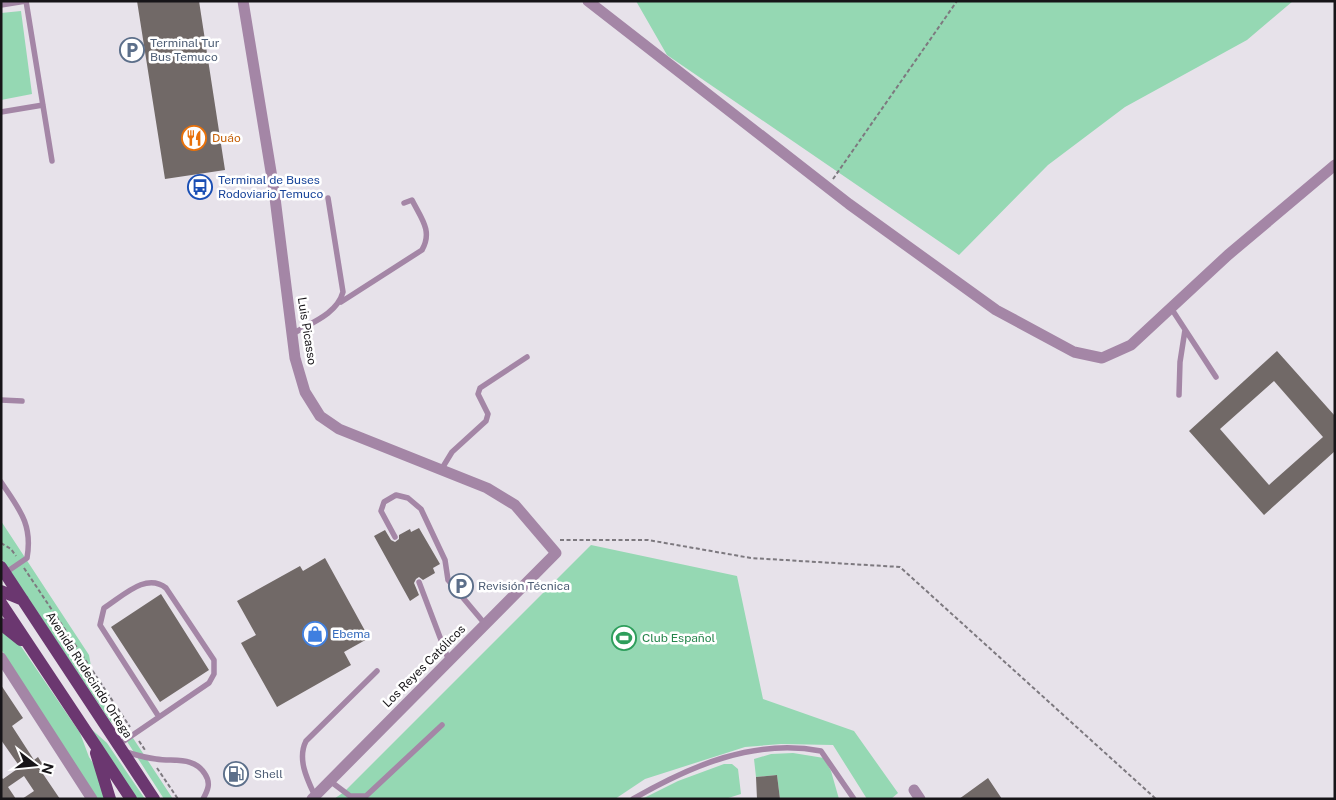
<svg xmlns="http://www.w3.org/2000/svg" width="1336" height="800" viewBox="0 0 1336 800" font-family="'Public Sans',sans-serif">
<style>
.green{fill:#95d8b3}
.building{fill:#716967;fill-rule:evenodd}
.lines{fill:none;stroke-linecap:round;stroke-linejoin:round}
.path{stroke:#7d797f;stroke-width:2;stroke-dasharray:4 2.5;stroke-linecap:butt}
.lane{stroke:#a486a6;stroke-width:5.5}
.street{stroke:#a486a6;stroke-width:11}
.primary{stroke:#6b3770;stroke-width:12}
.labels{text-anchor:middle;stroke-width:5;stroke-linejoin:round;paint-order:stroke}
.service-label{font-size:12px;fill:#4e5e75;stroke:#fff;text-anchor:start}
.food-label{font-size:12px;fill:#c56008;stroke:#fff;text-anchor:start}
.transit-label{font-size:12px;fill:#164399;stroke:#fff;text-anchor:start}
.street-label{font-size:12px;fill:#171518;stroke:#fff}
.shop-label{font-size:12px;fill:#366cbe;stroke:#fff;text-anchor:start}
.leisure-label{font-size:12px;fill:#27864d;stroke:#fff;text-anchor:start}
</style>
<rect width="100%" height="100%" fill="#e7e2ea"/>
<!-- green -->
<path class="green" d="M636,1H1293L1247,40L1125,107L1048,165L959,255L667,55Z
M21,11L32,94L1,100V13Z
M1,521L89,655L93,677L173,799H164L119,729L110,721L1,558Z
M591,545L737,576L763,699L854,731L898,793L891,799H867L833,745L781,744L745,747L645,779L615,799H334L344,792Z
M1,617L80,733L89,757L117,799H97L13,668L1,649Z
M89,727L107,743L145,799H137Z
M793,753L824,758L831,771L839,799H780L777,775L756,777L754,759L771,754Z
M724,764H732L738,769L741,794L725,799H642L678,781Z"/>
<!-- building -->
<path class="building" d="M137,1H199L225,170L165,179Z
M1277,351L1335,416V451L1264,515L1189,431ZM1274,381L1323,437L1269,485L1220,429Z
M419,528L440,564L433,568L435,573L423,580L419,577L416,579L414,583L419,595L410,601L374,536L385,530L391,540L395,542L399,539V535L410,529L411,532Z
M325,558L369,638L344,652L351,665L277,707L241,643L256,635L237,601L300,566L303,571Z
M161,594L209,670L160,702L111,627Z
M1,685L23,718L12,726L34,760L38,757L43,765L39,768L60,799H22L34,791L24,776L8,787L16,799H1V777L3,779L20,767L1,740Z
M777,775L780,799H757L756,777Z
M988,778L1002,799H959Z"/>
<g class="lines">
<!-- path -->
<path class="path" d="M833,179L957,1
M560,540H648L751,558L900,567L1156,799
M1,543L11,549L16,556
M24,568L130,727
M139,741L145,750
M157,768L178,799"/>
<!-- lane -->
<path class="lane" d="M26,1L52,161
M1,5L26,1
M1,112L43,105
M341,302L422,250C433,231 421,218 412,200L404,203
M1171,308L1216,377
M292,334C311,323 337,314 343,292L328,198
M1179,395L1180,362L1185,330
M1,400L22,401
M441,470L452,452L486,421L488,414L478,394L480,388L527,357
M1,482C19,509 33,524 27,558L5,573
M395,537L381,511L384,502L396,495L408,498L421,509L445,560L448,580L485,624
M419,582L449,661
M118,745L209,683L214,674V660L166,588C146,572 123,596 104,608L100,625L159,717
M126,752C136,755 146,758 156,759C174,762 194,756 205,774C211,783 208,790 203,799
M330,781L350,796H366L442,725
M315,796C307,779 297,759 306,741L377,671
M633,799C690,766 755,738 821,751L854,799"/>
<!-- street -->
<path class="street" d="M243,1L274,190L295,358L305,392L320,416L339,429L487,488L515,505L556,553L312,799
M588,1L849,204L996,310L1074,352L1102,358L1131,345L1228,255L1335,165
M1,658L92,799
M914,790L920,799"/>
<!-- primary -->
<path class="primary" d="M1,567L154,799
M1,591L23,600
M1,603L131,799
M1,624L21,640
M96,753L110,799"/>
</g>
<!-- icons -->
<defs>
<symbol id="parking-ring" viewBox="-11 -11 22 22"><circle r="9.5" fill="#fff" stroke="#5c6f8a" stroke-width="1.5"/><path d="M-3.5-5.5H1a3.5 3.5 0 0 1 0 7H-1V5.5H-3.5ZM-1-3.4V-.6H.8a1.4 1.4 0 0 0 0-2.8Z" fill="#5c6f8a"/></symbol>
<symbol id="restaurant-ring" viewBox="-11 -11 22 22"><circle r="9.5" fill="#fff" stroke="#e8710a" stroke-width="1.5"/><path d="M-5-6h1v4h1v-4h1v4h1v-4h1v5L-1.5 .5V6h-2V.5L-5-1ZM5-6V6H3V1.5H1.5Q1.5-4 5-6Z" fill="#e8710a"/></symbol>
<symbol id="bus-ring" viewBox="-11 -11 22 22"><circle r="9.5" fill="#fff" stroke="#1a4fb4" stroke-width="1.5"/><path d="M-5-6H5V4H4V6H2V4H-2V6H-4V4H-5ZM-3.5-4V0h7V-4ZM-3.5 1.2v1.5H-2V1.2ZM2 1.2v1.5H3.5V1.2Z" fill="#1a4fb4"/></symbol>
<symbol id="shop-ring" viewBox="-11 -11 22 22"><circle r="9.5" fill="#fff" stroke="#3f7fe0" stroke-width="1.5"/><path d="M-5-2.5h2.3a2.7 3.5 0 0 1 5.4 0H5L5.5 6h-11ZM-1.5-2.5h3a1.5 2.3 0 0 0-3 0Z" fill="#3f7fe0"/></symbol>
<symbol id="stadium-ring" viewBox="-11 -11 22 22"><circle r="9.5" fill="#fff" stroke="#2e9e5b" stroke-width="1.5"/><path d="M0-5a6.5 5 0 1 0 0 10a6.5 5 0 1 0 0-10ZM-3.5-1.8h7v3.6h-7Z" fill="#2e9e5b"/></symbol>
<symbol id="fuel-ring" viewBox="-11 -11 22 22"><circle r="9.5" fill="#fff" stroke="#5c6f8a" stroke-width="1.5"/><path d="M-5.5-6h7V0h2V4h1.3V-2.5L3-4.5l.8-.8L6-3V5H2.5V1h-1V6h-7ZM-4.2-4.7v3.2H.2V-4.7Z" fill="#5c6f8a"/></symbol>
</defs>
<g fill-rule="evenodd">
<use href="#parking-ring" x="118" y="36" width="28" height="28"/>
<use href="#restaurant-ring" x="180" y="124" width="28" height="28"/>
<use href="#bus-ring" x="186" y="173" width="28" height="28"/>
<use href="#parking-ring" x="447" y="572" width="28" height="28"/>
<use href="#shop-ring" x="301" y="620" width="28" height="28"/>
<use href="#stadium-ring" x="610" y="624" width="28" height="28"/>
<use href="#fuel-ring" x="222" y="760" width="28" height="28"/>
</g>
<g class="labels">
<!-- service labels -->
<g class="service-label">
<text x="150" y="47">Terminal Tur<tspan x="150" dy="14">Bus Temuco</tspan></text>
<text x="478" y="590">Revisión Técnica</text>
<text x="254" y="778">Shell</text>
</g>
<!-- food labels -->
<g class="food-label">
<text x="212" y="142">Duáo</text>
</g>
<!-- transit labels -->
<g class="transit-label">
<text x="218" y="184">Terminal de Buses<tspan x="218" dy="14">Rodoviario Temuco</tspan></text>
</g>
<!-- street labels -->
<g class="street-label">
<text transform="translate(307 331) rotate(81)" y="4">Luis Picasso</text>
<text transform="translate(424 666) rotate(-45)" y="4">Los Reyes Católicos</text>
<text transform="translate(89 675) rotate(57)" y="4">Avenida Rudecindo Ortega</text>
</g>
<!-- shop labels -->
<g class="shop-label">
<text x="332" y="638">Ebema</text>
</g>
<!-- leisure labels -->
<g class="leisure-label">
<text x="642" y="642">Club Español</text>
</g>
</g>
<!-- border -->
<rect width="1336" height="800" fill="none" stroke="#171518" stroke-width="5"/>
<!-- north arrow -->
<g transform="translate(35 765) rotate(106)" stroke="#ffffff" stroke-width="4" paint-order="stroke">
<path d="M0-4L9 19L0 12L-9 19Z" fill="#171518"/>
<text y="-8" font-size="14" font-weight="bold" text-anchor="middle" fill="#171518">N</text>
</g>
</svg>
